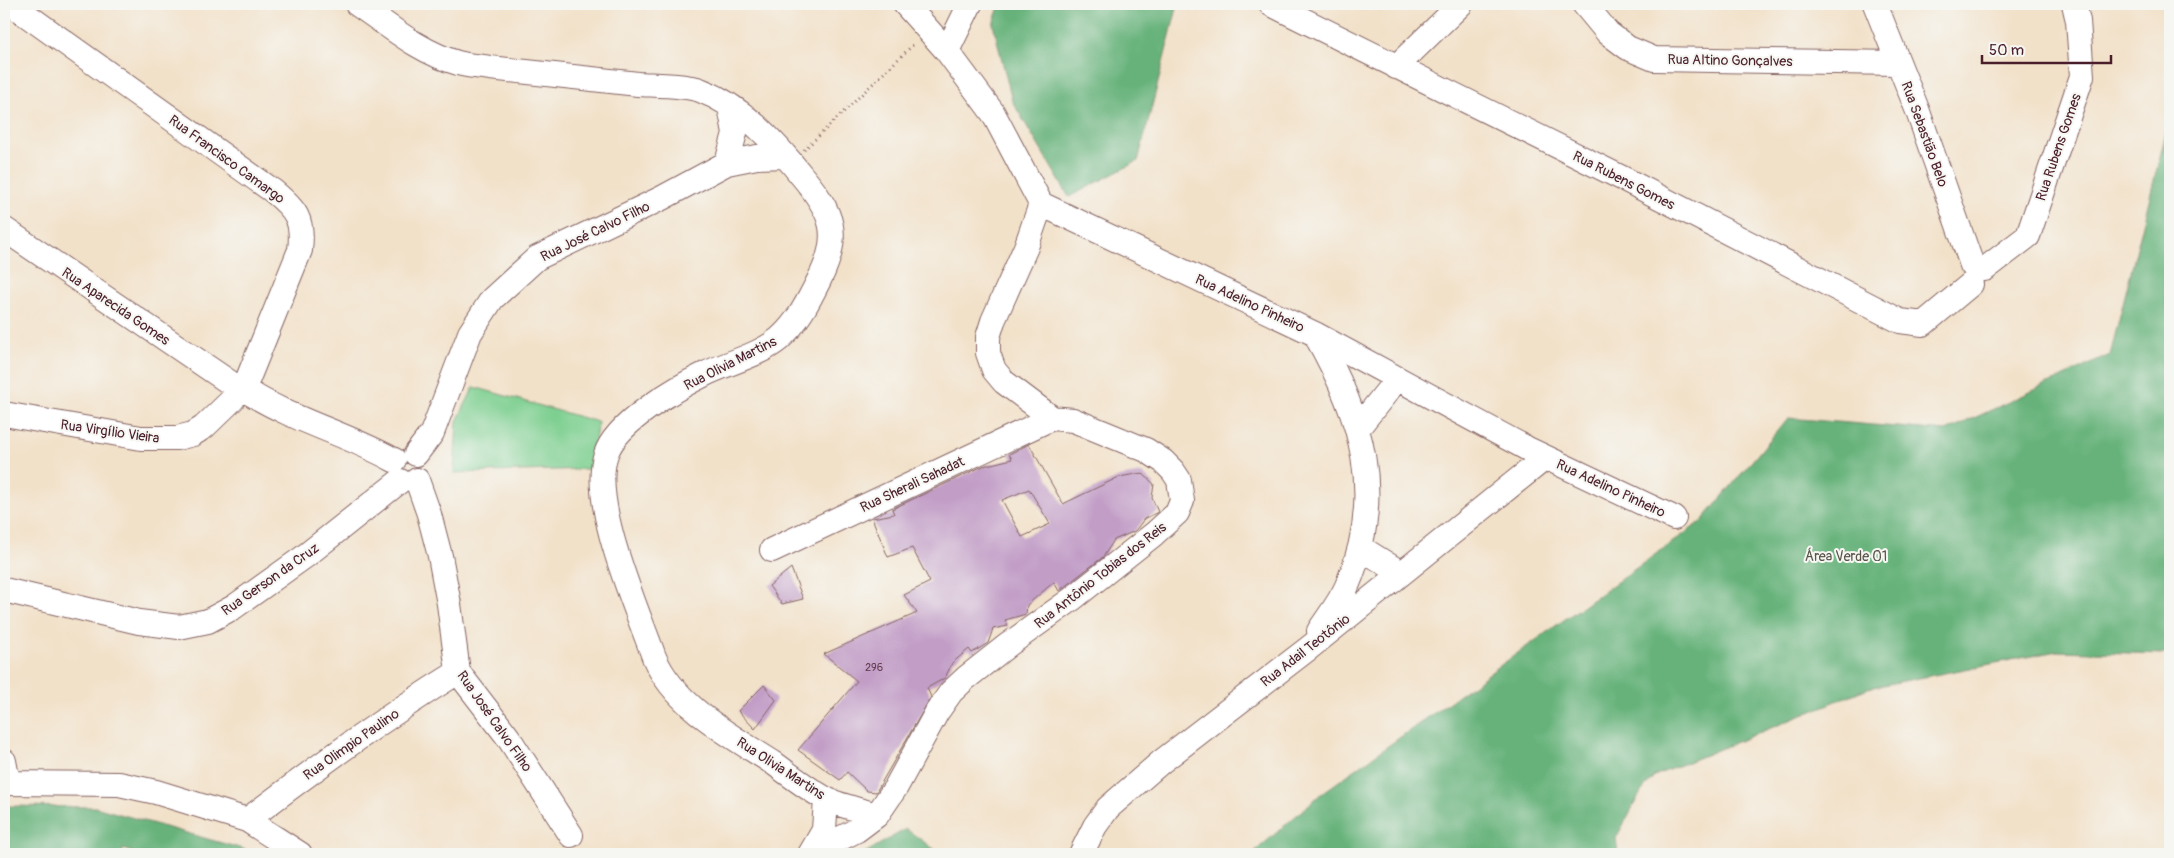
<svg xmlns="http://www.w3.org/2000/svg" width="2174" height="858" viewBox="0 0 2174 858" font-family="Pangolin,sans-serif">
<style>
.green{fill:#7dcf90;stroke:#64775e}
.forest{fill:#66b27a;stroke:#586852}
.building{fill:#c29ec7;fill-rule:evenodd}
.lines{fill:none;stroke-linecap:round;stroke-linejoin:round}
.minor-casing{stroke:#856362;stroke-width:26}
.path{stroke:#856362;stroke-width:3;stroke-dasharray:1 4;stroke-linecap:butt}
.minor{stroke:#fff;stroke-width:24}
.labels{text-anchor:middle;stroke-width:4;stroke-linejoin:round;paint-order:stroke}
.number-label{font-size:11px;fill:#683f52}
.street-label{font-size:14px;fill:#4a1f2b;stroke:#f6f6f2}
.park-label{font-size:14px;fill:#595449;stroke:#f6f6f2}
</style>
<rect width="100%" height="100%" fill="#f6f6f2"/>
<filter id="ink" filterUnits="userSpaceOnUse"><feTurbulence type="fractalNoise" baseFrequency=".02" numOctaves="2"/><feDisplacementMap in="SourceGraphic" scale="10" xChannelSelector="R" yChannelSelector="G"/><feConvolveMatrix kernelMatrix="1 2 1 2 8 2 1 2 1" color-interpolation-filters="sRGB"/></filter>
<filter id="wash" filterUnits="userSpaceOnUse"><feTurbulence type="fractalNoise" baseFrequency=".0096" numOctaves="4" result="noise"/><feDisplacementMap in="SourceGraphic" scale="20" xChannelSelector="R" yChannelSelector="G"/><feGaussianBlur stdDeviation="1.12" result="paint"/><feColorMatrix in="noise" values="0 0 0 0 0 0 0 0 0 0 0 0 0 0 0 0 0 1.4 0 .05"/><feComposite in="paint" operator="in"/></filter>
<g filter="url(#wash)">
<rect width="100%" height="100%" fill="#f2e1c9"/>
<!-- green -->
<path class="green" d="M474,387L598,422L590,469L454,473L457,421Z"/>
<!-- forest -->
<path class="forest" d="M1000,4H1178L1138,161L1069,197L1012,101L993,24Z
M2170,117V661L2166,654L2057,651L1868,688L1654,776L1641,792L1616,838L1618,854H1252L1321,794L1702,521L1788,418L1946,431L2110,355Z
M4,806L95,807L257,853L256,854H137L123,849L122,854H4Z
M906,829L941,854H863Z"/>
<g id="blocks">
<!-- building -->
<path class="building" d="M1029,444L1063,504L1119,477L1142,473L1154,484L1152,498L1158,512L1144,519L1135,531L1114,540L1103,557L1059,591L1054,582L1027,605L1026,614L1005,620L1008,626L993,629L988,643L972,653L969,649L952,663L945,678L927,688L931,697L876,792L867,791L847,772L840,780L798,750L857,681L824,654L917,613L904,595L930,582L912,548L888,557L872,518L894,514L892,509L983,466L1012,459L1009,454ZM1029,489L1050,524L1022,537L1002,500Z
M791,568L803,599L782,604L769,586Z
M764,685L776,700L755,729L738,711Z"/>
</g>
</g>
<g filter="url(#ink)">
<use href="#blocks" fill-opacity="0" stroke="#856362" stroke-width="1"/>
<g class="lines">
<defs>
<path id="minor" d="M11,4L273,191C295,209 304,219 300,250L247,381
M357,4C388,25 421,53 458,63C468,66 479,66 490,68C539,73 588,79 638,84C654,85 686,85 700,90C742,106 775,142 802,176C833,213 842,235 819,280C808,302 798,322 779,339C760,355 727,363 705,374C676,388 616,423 606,454C589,502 637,609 654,657C675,707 732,736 775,764C791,776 808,789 826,799C841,806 860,810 877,815
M905,4L947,51L993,113L1041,204L1315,334L1528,449L1674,518
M1271,4L1626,180L1900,321L1923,324L1971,284
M1584,4L1608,33L1628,48L1654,59L1898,63
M1875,4L1917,109L1972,265
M947,51L970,4
M1396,67L1461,4
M727,163L757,157L785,156
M4,229L229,382
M1985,269L2028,236L2082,76L2078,21L2074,4
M1315,334C1362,416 1386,495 1347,586C1340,602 1328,617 1319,631
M250,393C295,421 347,434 394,460
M4,414L141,438H177L193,434L204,427L233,399
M1358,428L1397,379
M416,454L432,433L470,333L492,299L537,258L662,198L727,163L735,133L730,107
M417,480L429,514L440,556L449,604L458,672L508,737L571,835
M1361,548L1401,573
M772,550L1052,418
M4,590L139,622L179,627L208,621L234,607L304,557L400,481
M4,761L8,782
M4,783L119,784L156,792L247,820L300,854
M247,820C316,768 385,717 458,672
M810,854L857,830L877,815L896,787L937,712L951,692L966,678L1008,645L1072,599L1154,534L1177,513L1182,501L1179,480L1173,471L1163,461L1146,450L1073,420L1052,418L1004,382L994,370L988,353V337L993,321L1026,247L1041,204
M810,854L824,830L826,799
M1081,854L1095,826L1108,808L1161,762L1309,648L1545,458"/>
</defs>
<!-- minor casing -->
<use href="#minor" class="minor-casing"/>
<!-- path -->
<path class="path" d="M804,150L915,43"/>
<!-- minor -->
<use href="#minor" class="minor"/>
</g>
</g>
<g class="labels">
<!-- number labels -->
<g class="number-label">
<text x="874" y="671">296</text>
</g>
<!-- street labels -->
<g class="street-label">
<text transform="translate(1730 60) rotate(1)" y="5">Rua Altino Gonçalves</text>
<text transform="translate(1925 134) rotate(70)" y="5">Rua Sebastião Belo</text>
<text transform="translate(2058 147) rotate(-71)" y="5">Rua Rubens Gomes</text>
<text transform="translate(227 159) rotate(36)" y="5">Rua Francisco Camargo</text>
<text transform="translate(1624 180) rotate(27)" y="5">Rua Rubens Gomes</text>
<text transform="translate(595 231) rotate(-26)" y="5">Rua José Calvo Filho</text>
<text transform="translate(1250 303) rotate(25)" y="5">Rua Adelino Pinheiro</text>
<text transform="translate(116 306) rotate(34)" y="5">Rua Aparecida Gomes</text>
<text transform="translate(730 363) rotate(-27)" y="5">Rua Olivia Martins</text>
<text transform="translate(110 431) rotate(8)" y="5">Rua Virgílio Vieira</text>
<text transform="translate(912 484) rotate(-25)" y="5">Rua Sherali Sahadat</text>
<text transform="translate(1611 488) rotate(25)" y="5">Rua Adelino Pinheiro</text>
<text transform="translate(1100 575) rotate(-38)" y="5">Rua Antônio Tobias dos Reis</text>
<text transform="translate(270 579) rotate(-35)" y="5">Rua Gerson da Cruz</text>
<text transform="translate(1305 650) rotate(-38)" y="5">Rua Adail Teotônio</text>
<text transform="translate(495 721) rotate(55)" y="5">Rua José Calvo Filho</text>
<text transform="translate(351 744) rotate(-35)" y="5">Rua Olimpio Paulino</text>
<text transform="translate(781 768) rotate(33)" y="5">Rua Olivia Martins</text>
</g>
<!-- park labels -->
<g class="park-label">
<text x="1846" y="561">Área Verde 01</text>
</g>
</g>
<!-- margin -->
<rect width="2174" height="858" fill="none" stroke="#f6f6f2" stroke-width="20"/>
<!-- scale -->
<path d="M1982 55v8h129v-8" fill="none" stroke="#4a1f2b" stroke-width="2.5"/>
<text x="1989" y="55" font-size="15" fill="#4a1f2b" stroke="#f6f6f2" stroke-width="4" paint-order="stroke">50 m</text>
</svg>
